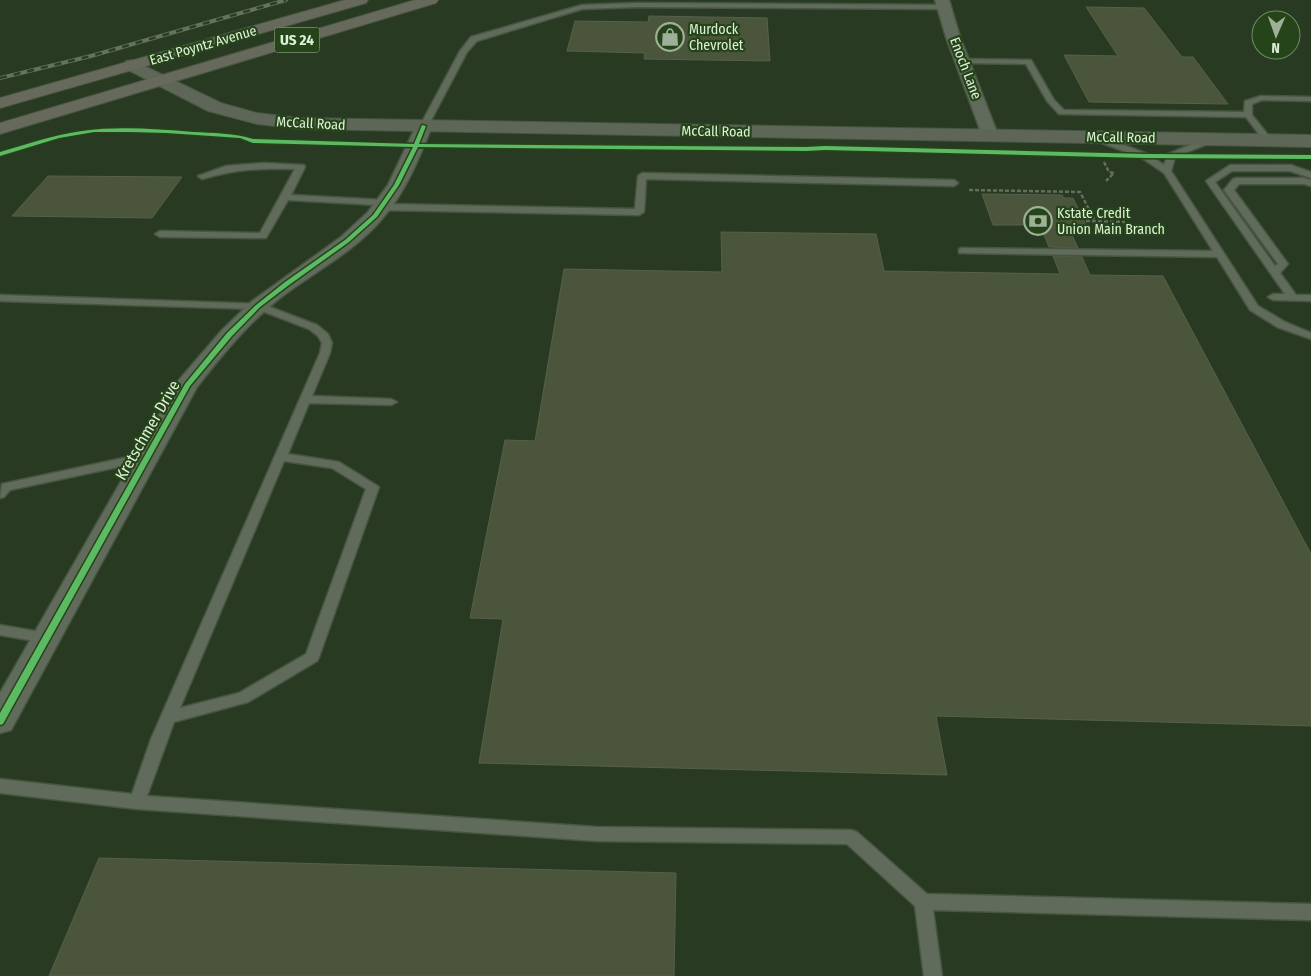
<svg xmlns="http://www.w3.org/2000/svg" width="1311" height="976" viewBox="0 0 1311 976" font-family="'Fira Sans Condensed',sans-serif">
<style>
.building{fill:#4b553b;stroke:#56604b}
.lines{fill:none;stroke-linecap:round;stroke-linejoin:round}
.service-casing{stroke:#475641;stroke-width:3}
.minor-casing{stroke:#475641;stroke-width:3}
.secondary-casing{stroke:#475641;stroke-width:2}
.trunk-casing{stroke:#475641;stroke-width:2}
.path{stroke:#626e5e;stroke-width:2.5;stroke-dasharray:4 2;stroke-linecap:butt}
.service{fill:#606b5b;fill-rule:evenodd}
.minor{fill:#606b5b;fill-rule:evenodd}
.secondary{fill:#5e6657;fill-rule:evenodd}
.trunk{fill:#67695c;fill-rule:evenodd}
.rail-casing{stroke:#657161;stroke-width:4}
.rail{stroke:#254419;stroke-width:2.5;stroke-dasharray:7;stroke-linecap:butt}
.cycleway-casing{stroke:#254419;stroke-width:3}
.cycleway{fill:#5cba63;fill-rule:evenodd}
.labels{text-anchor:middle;stroke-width:4.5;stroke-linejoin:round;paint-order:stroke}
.far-poi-label{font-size:14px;fill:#def0d7;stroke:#254419;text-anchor:start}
.far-street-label{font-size:14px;fill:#def0d7;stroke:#254419}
.shield{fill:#254419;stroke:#a6bc9e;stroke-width:1}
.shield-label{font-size:15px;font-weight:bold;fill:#def0d7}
.street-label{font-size:16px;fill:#def0d7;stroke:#254419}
</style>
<rect width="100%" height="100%" fill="#293a23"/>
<!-- building -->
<path class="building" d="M1086,7L1144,8L1182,57H1193L1228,104L1089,102L1064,55L1118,56Z
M649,16L767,18L770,61L644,59L645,53L567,51L575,21L648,22Z
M48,176L182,177L152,218L12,216Z
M982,194L1062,195L1064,198H1073L1087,227L1068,226L1078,248L1049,247L1040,225H993Z
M721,232L876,234L884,271L1060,274L1053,256L1082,257L1090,275L1163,276L1311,554V726L936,716L947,775L479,763L503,619L470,618L505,440L535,441L564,269L722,272Z
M99,858L676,873L674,976H49Z"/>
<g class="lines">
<defs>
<path id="service" d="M637,3L944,5L947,7L944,9L637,7L582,9L477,41L467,52L428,126L424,128L420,126L460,51L471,37L582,5Z
M960,59L1031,60L1054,100L1064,110L1244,112L1245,101L1261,96L1311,97V101L1262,100L1252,104V115L1272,140L1268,143L1265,142L1246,117L1059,114L1047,101L1026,64L963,63L959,61Z
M1097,135L1148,154L1164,165L1168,154L1209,137H1215V141L1175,157L1171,171L1258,306L1285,322L1311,333V339L1277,327L1250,310L1217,257L959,253V249L962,248L1213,251L1164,173L1142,158L1094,140L1093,138Z
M263,163L304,165L305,167L291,195L384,200L387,201L388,204L635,209L638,176L642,173L954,180L958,183L954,186L646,179L644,212L639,215L381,210L378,209V205L288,200L266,238L160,237L155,234L160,231L260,233L295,169C259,168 238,169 202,179L198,176L226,166Z
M1230,165H1291L1311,172V178L1290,171H1232L1215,182L1275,266L1278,264L1224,190L1233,179L1236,178H1304L1311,180V186L1304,184H1239L1234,190L1288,264L1280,273L1296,295H1311V301L1273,300L1268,297L1273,294H1285L1206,181Z
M0,295L262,304L317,325L328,334L332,343L330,353L312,396L391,399L397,402L391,405L309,403L288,454L339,462L379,487L319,657L317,661L248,702L174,722L147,796L596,827L851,830L857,832L927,894L1311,904V920L933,910L942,976H924L915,906L847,844L596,841L137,809L0,793V779L132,794L151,739L320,353L322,343L318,336L309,329L257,309L0,301ZM284,461L332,468L366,489L306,654L239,693L180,708Z
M147,453L151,454L153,457L151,460L10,490L4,497L0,498L2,484Z
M0,625L46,633L51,634L53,638L51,642L46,643L0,635Z"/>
<path id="minor" d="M935,0H949L960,37L998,135L996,139H984L982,135L946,37Z
M424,121L430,122L432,126C419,159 405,193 382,219C354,252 314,272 280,298C248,323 222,355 197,387L11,730L0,733V693L179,380L222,330L251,302L341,237L368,212L388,185L416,126L418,122Z"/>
<path id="secondary" d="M132,60L221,103L257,113L300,118L1311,135V147L300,129L257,124L208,111L126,69L124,65L126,61Z"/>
<path id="trunk" d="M345,0H368L366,3L0,108V98Z
M415,0H438L436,3L0,134V123Z"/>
</defs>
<!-- service casing -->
<use href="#service" class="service-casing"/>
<!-- minor casing -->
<use href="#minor" class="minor-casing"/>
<!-- secondary casing -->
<use href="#secondary" class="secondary-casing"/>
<!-- trunk casing -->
<use href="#trunk" class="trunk-casing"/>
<!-- path -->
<path class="path" d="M1104,162L1109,172L1114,173L1106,181
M969,190L1080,192L1095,221
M1086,221L1125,222"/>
<!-- service -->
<use href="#service" class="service"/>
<!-- minor -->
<use href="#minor" class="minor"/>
<!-- secondary -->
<use href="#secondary" class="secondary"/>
<!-- trunk -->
<use href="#trunk" class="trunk"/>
<defs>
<path id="rail" d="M0,78L91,56L286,0"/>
</defs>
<!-- rail casing -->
<use href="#rail" class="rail-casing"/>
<!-- rail -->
<use href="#rail" class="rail"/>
<defs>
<path id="cycleway" d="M422,125L426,126L419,144L806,147L825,146L1145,154L1311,155V159L1145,158L825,150L806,151L418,147L399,185L377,217L349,242L289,285L260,307L232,336L190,386L3,724L0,725V713L185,384L227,333L256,305L285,282L345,240L373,215L394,185L413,147L253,143L240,138L167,133L130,132H94L59,138L0,156V152C27,144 54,135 82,131C118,126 156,129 193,132C213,133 234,133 253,139L414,144Z"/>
</defs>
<!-- cycleway casing -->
<use href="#cycleway" class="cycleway-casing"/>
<!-- cycleway -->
<use href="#cycleway" class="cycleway"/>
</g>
<!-- icons -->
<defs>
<symbol id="shop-ring" viewBox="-11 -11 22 22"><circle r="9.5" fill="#254419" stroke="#9fb098" stroke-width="1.5"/><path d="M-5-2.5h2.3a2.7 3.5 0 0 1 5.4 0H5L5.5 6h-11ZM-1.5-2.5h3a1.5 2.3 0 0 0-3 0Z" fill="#9fb098"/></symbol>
<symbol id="bank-ring" viewBox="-11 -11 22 22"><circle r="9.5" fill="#254419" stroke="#9fb098" stroke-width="1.5"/><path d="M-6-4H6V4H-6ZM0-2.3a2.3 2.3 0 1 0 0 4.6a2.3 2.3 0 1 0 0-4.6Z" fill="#9fb098"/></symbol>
</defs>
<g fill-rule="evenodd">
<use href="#shop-ring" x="654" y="21" width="32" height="32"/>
<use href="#bank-ring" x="1022" y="205" width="32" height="32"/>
</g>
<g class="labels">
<!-- far-poi labels -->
<g class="far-poi-label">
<text x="689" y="34">Murdock<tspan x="689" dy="16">Chevrolet</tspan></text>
<text x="1057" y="218">Kstate Credit<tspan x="1057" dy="16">Union Main Branch</tspan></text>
</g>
<!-- far-street labels -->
<g class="far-street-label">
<text transform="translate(203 45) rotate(-16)" y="5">East Poyntz Avenue</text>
<text transform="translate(966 68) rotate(69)" y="5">Enoch Lane</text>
<text transform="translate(311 123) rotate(3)" y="5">McCall Road</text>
<text transform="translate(716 131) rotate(1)" y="5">McCall Road</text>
<text transform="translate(1121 137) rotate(1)" y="5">McCall Road</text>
</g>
<!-- shield labels -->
<rect class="shield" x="274.5" y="27.5" width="45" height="25" rx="4"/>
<g class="shield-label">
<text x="297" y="45">US 24</text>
</g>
<!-- street labels -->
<g class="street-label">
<text transform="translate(147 430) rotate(-60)" y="6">Kretschmer Drive</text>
</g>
</g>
<!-- north arrow -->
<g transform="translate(1276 35) rotate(182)"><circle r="24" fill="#254419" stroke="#6f8965"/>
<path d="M0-4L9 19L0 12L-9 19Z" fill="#9fb098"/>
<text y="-8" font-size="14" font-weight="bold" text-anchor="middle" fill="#def0d7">N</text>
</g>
</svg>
